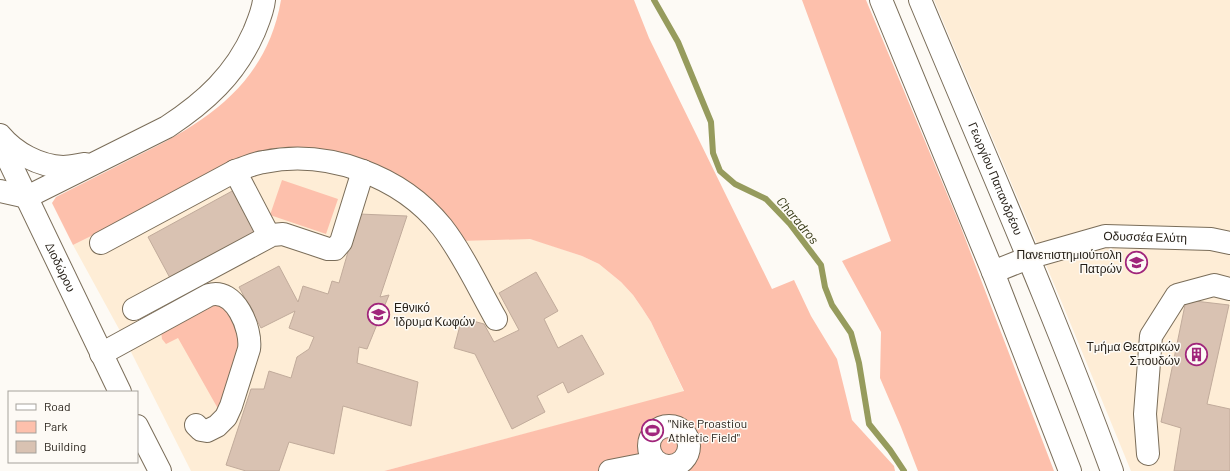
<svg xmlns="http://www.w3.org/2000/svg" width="1230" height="471" viewBox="0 0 1230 471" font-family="Barlow,sans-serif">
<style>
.built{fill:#feedd6}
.green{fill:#fdc0ac}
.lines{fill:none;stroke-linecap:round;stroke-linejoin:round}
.stream{stroke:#969b5d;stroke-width:6}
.building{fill:#d9c2b2;stroke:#c1ab9b}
.minor-casing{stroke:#7a6d59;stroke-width:24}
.major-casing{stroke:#7a6d59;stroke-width:24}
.highway-casing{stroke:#7a6d59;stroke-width:24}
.minor{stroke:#fff;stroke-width:22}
.major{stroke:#fff;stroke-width:22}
.highway{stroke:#fff;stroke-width:22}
.labels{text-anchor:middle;stroke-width:3;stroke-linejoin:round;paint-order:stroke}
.street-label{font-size:12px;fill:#221c14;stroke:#fdfaf5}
.poi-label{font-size:12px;fill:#221c14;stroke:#fdfaf5;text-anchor:end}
.water-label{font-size:13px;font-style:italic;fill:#353814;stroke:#fdfaf5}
</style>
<rect width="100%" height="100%" fill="#fdfaf5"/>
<!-- built -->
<path class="built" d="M934,0H1230V471H1131L1062,303Z
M289,147H300L332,153L513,239H530L541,242L582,256L599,264L621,282L633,295L642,308L651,322L684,392L384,471H191L125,340L73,245L254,155L275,148Z"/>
<!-- green -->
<path class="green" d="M281,0H634L649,38L772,289L794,280L811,316L837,359L852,420L894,466L895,471H384L684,391L651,322L642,308L633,295L621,282L599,264L582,256L530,239L460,241L332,153L300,147H289L275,148L261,152L73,245L52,203L56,197C80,185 105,172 129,160C202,125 266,87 281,0Z
M802,0H866L960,225L1054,471H918L901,427L880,378L881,332L842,261L891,241Z
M282,180L338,199L326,234L270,215Z
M219,304L225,307L244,345L221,414L178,338L166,344L162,339L161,331L212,305Z"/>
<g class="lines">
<!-- stream -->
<path class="stream" d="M654,0L678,42L711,122L713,153L720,171L735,184L766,199L790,224L821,265L825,287L832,305L851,333L859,363L869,424L890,450L904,471"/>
</g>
<!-- building -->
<path class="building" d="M234,190L257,231L170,278L148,237Z
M359,214L407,216L380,297L389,295L367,349L359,347L357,363L418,382L411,426L343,406L334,454L289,442L279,471H246L226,465L251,389H264L269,371L291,378L297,357L309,349L314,337L289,328L295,311L261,328L239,287L279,266L298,302L303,286L328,294L332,281L339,283Z
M536,272L558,311L544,319L558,348L582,335L604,374L568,393L563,382L537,396L545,412L512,429L475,354L454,348L462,318L484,324L494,342L519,330L499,293Z
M1186,300L1229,305L1207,404L1230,409V471H1174L1181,428L1161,422Z"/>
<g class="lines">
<defs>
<g id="minor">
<path id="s1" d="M0,142L120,392"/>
<path d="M235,171L269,236"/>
<path d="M0,191L27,197"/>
<path d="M101,243L235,171C245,168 254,163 264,162C328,149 401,176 442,227C463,254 479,289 496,319"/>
<path id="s2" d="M993,272L1028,258L1105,236L1211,239L1230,243"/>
<path d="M134,309L272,235L283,234L328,249H335L341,242L363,171"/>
<path d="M101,354L209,295C235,287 252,329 249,349L231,406L226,417L217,426L207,431L201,430L196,425"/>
<path d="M137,426L160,471"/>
<circle cx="669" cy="446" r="20"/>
<path d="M1148,454L1145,414L1151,336L1177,295L1214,285L1230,289"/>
<path d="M610,471L656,462"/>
</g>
<g id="major">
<path d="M881,0L993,272L1070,471"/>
<path id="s3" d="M920,0C985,156 1054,312 1112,471"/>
</g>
<path id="highway" d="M0,135C15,153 39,166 63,167C70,167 78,165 85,164
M27,197L167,127C205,102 235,75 254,32C258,22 263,11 264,0"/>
</defs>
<!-- minor casing -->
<use href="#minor" class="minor-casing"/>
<!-- major casing -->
<use href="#major" class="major-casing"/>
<!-- highway casing -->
<use href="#highway" class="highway-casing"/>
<!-- minor -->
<use href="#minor" class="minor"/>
<!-- major -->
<use href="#major" class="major"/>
<!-- highway -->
<use href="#highway" class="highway"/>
</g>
<!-- icons -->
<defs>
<symbol id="university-ring" viewBox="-11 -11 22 22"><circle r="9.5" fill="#fdfaf5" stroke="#a0257b" stroke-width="1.5"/><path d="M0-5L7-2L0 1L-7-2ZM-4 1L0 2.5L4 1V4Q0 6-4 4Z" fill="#a0257b"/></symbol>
<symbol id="school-ring" viewBox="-11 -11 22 22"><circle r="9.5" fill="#fdfaf5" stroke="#a0257b" stroke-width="1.5"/><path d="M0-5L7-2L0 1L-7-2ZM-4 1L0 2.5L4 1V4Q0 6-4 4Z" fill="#a0257b"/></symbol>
<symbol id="building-ring" viewBox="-11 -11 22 22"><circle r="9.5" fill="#fdfaf5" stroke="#a0257b" stroke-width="1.5"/><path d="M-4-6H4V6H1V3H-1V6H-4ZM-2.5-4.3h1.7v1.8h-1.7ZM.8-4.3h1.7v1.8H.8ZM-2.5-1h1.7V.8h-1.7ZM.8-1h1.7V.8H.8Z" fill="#a0257b"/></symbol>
<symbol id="stadium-ring" viewBox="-11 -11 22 22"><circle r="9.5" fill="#fdfaf5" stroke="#a0257b" stroke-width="1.5"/><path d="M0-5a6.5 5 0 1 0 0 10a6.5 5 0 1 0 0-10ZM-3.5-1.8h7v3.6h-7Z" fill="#a0257b"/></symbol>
</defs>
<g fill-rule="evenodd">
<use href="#university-ring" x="1124" y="250" width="25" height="25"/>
<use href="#school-ring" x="366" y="302" width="25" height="25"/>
<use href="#building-ring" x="1184" y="342" width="25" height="25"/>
<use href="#stadium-ring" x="640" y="418" width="25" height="25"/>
</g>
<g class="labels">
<!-- street labels -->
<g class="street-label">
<text dy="4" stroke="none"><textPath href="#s3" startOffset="194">Γεωργίου Παπανδρέου</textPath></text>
<text dy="4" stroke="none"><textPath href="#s2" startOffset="158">Οδυσσέα Ελύτη</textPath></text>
<text dy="4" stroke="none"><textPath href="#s1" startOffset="139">Διοδώρου</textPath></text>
</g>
<!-- poi labels -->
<g class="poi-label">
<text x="1122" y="259">Πανεπιστημιούπολη<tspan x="1122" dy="14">Πατρών</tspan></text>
<text x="394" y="312" text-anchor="start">Εθνικό<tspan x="394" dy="14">Ίδρυμα Κωφών</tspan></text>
<text x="1180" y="351">Τμήμα Θεατρικών<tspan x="1180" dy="14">Σπουδών</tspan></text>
<text x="668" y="428" text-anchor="start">"Nike Proastiou<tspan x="668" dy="14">Athletic Field"</tspan></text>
</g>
<!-- water labels -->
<g class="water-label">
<text transform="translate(798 220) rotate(50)" y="5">Charadros</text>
</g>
</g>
<!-- legend -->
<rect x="8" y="391" width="130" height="72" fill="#fdfaf5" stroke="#a5a19b"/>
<rect x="16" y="404" width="20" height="6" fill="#ffffff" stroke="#a5a19b"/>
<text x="44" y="411" font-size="12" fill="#221c14">Road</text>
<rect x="16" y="421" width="20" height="12" fill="#fdc0ac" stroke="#a5a19b"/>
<text x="44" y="431" font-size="12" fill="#221c14">Park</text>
<rect x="16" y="441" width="20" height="12" fill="#d9c2b2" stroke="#a5a19b"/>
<text x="44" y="451" font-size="12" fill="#221c14">Building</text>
</svg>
